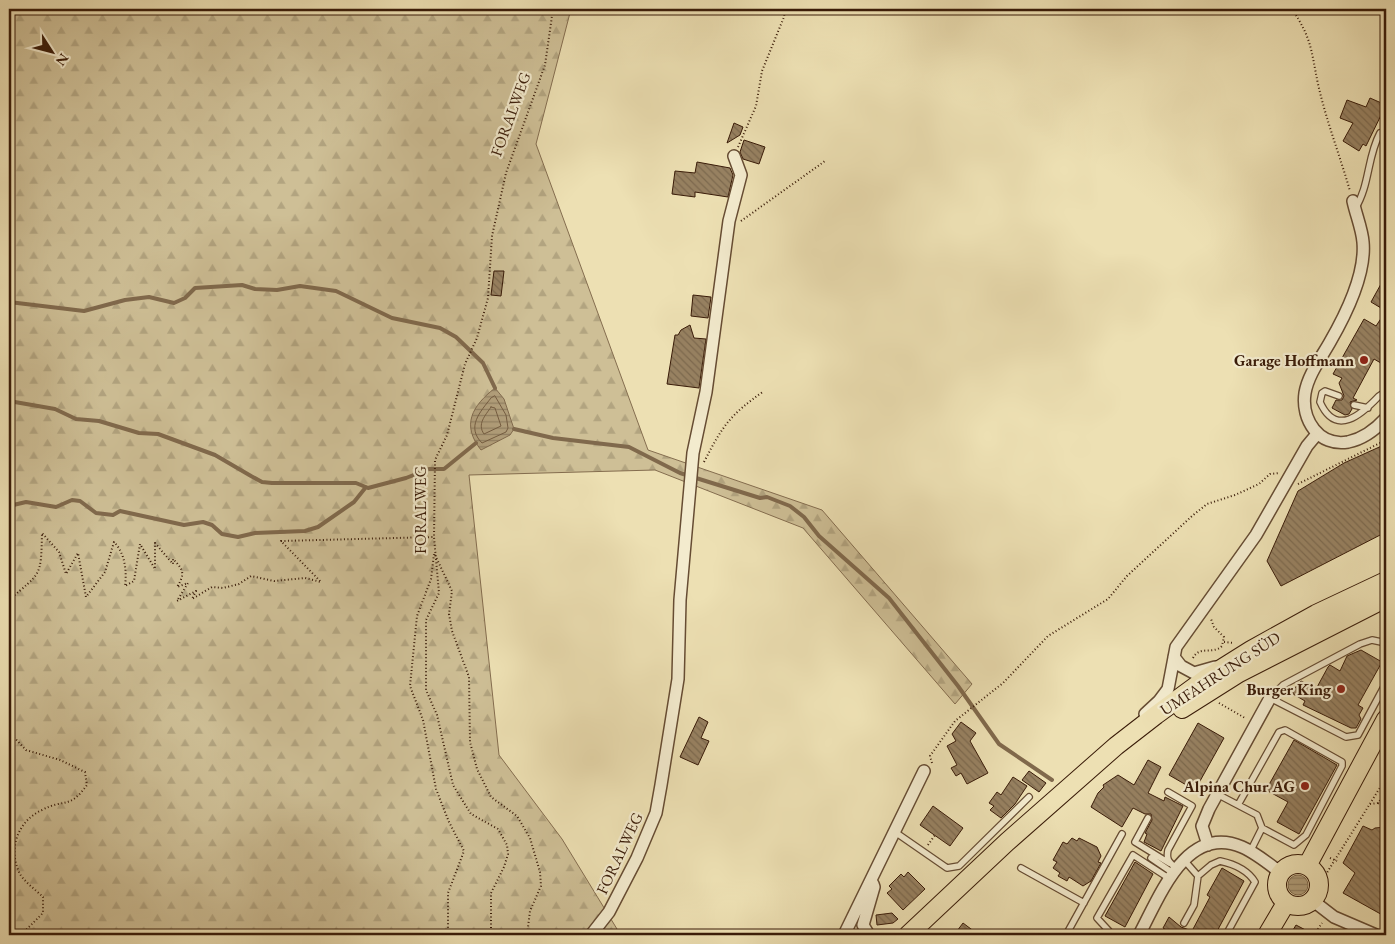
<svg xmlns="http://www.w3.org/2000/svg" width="1395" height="944" viewBox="0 0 1395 944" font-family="'EB Garamond',serif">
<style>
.forest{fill:url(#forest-firs);stroke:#846d4f}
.water{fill:url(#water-rules);stroke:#80694c}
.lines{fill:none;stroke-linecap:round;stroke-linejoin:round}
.shore{stroke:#745c40;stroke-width:1}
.stream{stroke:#80694c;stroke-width:4}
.building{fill:url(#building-back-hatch);stroke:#391b08}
.lane-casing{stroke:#664c33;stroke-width:8}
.street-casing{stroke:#664c33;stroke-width:14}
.primary-casing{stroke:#391b08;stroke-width:20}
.path{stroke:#391b08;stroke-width:2;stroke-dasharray:1 2.5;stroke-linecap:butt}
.lane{stroke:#f3ebce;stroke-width:5.5}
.street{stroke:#f3ebce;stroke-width:11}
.primary{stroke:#ede0b3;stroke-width:18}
.poi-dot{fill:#8f2418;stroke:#f3ebce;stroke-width:2}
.labels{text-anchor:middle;stroke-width:4.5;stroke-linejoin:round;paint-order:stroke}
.street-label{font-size:16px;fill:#391b08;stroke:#f3ebce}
.poi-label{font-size:16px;font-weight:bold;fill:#391b08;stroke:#f3ebce;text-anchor:end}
</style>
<defs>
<pattern id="forest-firs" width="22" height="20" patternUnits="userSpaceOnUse" patternTransform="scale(1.25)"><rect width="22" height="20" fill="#cebf96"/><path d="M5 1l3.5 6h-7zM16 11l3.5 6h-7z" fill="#b2a480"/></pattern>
<pattern id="water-rules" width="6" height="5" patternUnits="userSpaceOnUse" patternTransform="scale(1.25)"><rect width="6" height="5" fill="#b09d79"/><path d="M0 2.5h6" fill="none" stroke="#907f61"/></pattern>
<pattern id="building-back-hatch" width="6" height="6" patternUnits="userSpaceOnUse" patternTransform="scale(1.25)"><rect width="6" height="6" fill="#978161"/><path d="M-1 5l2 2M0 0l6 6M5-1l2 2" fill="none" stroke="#7c694e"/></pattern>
</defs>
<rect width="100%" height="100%" fill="#ede0b3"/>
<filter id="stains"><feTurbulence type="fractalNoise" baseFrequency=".004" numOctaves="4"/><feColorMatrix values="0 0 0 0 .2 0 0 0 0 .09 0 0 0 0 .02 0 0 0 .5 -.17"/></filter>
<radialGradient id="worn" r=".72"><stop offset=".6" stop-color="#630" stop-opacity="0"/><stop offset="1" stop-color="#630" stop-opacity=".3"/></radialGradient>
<!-- forest -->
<path class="forest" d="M9,9H571L536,144L648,450L822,510L972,684L955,704L803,528L655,470L469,475L499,755L562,839L617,929L616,935H9Z"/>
<!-- water -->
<path class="water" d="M495,388L504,399L514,429L510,435L481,450C461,425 472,406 495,388Z
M1288 885a10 10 0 1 1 20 0a10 10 0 1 1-20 0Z"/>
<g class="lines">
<!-- shore -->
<path class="shore" d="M495,396L506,415L508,428L506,432L482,443C466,427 480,412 491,398Z
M491,407L495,408L501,426L484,434C477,424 485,416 491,407Z"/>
<!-- stream -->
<path class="stream" d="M9,302L84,311L125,300L149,297L174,303L185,298L195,288L242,285L255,289L277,290L300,286L336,291L392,318L440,328L456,337L483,363L495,388
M9,401L55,409L76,419L99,421L139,433L158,434L215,455L251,476L262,482L272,483H356L368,488L406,478L429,469H444L476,443
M514,429L553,438L629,447L680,473L760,498L767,497L790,506L804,517L819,536L889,598L958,686L999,744L1052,780
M9,506L26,502L56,507L72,500L80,501L96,513L113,515L120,511L184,525L203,522L212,525L222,534L238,537L255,533L305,531L318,527L354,502L366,487"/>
</g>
<!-- building -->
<path class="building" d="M1370,98L1386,105L1366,146L1363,144L1359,151L1343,141L1353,123L1340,118L1347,100L1366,107Z
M734,123L743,127L740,135L727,143Z
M744,140L765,147L759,164L743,159L740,152Z
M697,162L730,168L733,175L728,197L695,192V197L672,194L675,171L695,173Z
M494,271H504L501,296L491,295Z
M1386,275V366L1374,359L1353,398L1357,400L1350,402L1352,409L1349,414L1345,415L1332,408L1336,400H1342L1344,396L1339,383L1342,378L1333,374L1364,319L1376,326L1386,311L1371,302Z
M693,295L711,297L708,318L691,316Z
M690,325L694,338L706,339L699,388L667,384L675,335H678L681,330Z
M1386,444V532L1281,586L1267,561L1298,491L1344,463Z
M1361,650L1382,662L1358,705L1363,708L1359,715L1361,719L1356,728H1351L1303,705L1305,701L1293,694V690L1301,681L1316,689L1328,667L1330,665L1340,671L1347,656Z
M699,717L708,722L701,738L709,741L698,765L680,757Z
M961,722L976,733L970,741L988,773L967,784L961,773L956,776L951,768L957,765L947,746L956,741L952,734Z
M1198,723L1224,738L1195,790L1169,775Z
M1294,740L1337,765L1299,834L1277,822L1288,802L1266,790Z
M1148,760L1161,767L1148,793L1164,801L1165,797L1183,806L1161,851L1144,842L1147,834L1145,833L1152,820L1151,814H1145L1133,808L1122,827L1091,807L1098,793L1104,787L1103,785L1118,775L1134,785Z
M1029,771L1046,783L1039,792L1022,780Z
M1013,777L1027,786L1015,804L1001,818L990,810L994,806L989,803L997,792L1001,795Z
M933,806L963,828L950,846L920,825Z
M1363,826L1372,830L1375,828L1386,827V917L1343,893L1355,873L1343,863Z
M1072,838L1077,841L1079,838L1097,847L1101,856L1098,862L1101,863L1091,881L1083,886L1069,877L1067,881L1058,876L1060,873L1053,868L1057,862L1053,860L1063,842L1067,844Z
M1135,862L1153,874L1125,927L1105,916Z
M1222,868L1244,881L1215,935H1175L1163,928L1169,917L1181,927L1192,931L1210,897L1207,895Z
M908,872L925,889L903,910L887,893L892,889L889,886L901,874L904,877Z
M892,913L898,919L893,923L877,925L876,915Z
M963,923L979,935H954Z
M1296,925L1315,935H1290Z"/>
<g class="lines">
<defs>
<path id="lane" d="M1355,209C1370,185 1367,157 1380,133
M1339,396L1325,391L1322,393L1320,402C1336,438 1362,414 1379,396L1382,394L1386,398
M1354,405L1368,408
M1386,643L1372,640L1360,644L1283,685L1270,698L1346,737L1358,735L1386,683
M1168,792L1192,806L1168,850C1166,860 1169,862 1176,868
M1217,794L1257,815L1262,828L1250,852
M1238,805L1279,732L1285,730L1342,762V766L1306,835L1294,845L1262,828
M1148,818L1135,842L1169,863
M895,832L947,868L959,866L1029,797
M1151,858L1173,873
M1184,860L1198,876L1211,865L1220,861C1234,864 1247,869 1255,882L1226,935
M1021,868L1084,903
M1184,923L1194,905L1198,876
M1109,931L1097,918L1133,855L1170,879
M1066,935L1122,834"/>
<path id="street" d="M1353,201C1356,215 1362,229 1363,242C1366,274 1345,316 1330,342C1321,358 1308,375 1305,393C1301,420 1319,447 1348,442C1363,439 1376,429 1386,418
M1174,657L1181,666L1194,673L1215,667
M1145,714L1159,701L1168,689L1176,647L1256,535L1307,446L1317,434
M1208,845L1202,826L1209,809L1270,698
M1312,900L1334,917L1376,935
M591,935L609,912L637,858L656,813L661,785L678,679L680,600L693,453L706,392L729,221L741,175L734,156
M844,935L924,771
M869,935L863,925L874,887L873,884
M1139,935C1159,898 1186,823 1242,847C1256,853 1269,864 1281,873"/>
<path id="primary" d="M1182,709L1239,673L1386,598
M1277 885a21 21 0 1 1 42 0a21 21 0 1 1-42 0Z
M1307,866L1386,719
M908,935L1007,842L1116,746L1156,715L1208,677L1251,650L1316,614L1386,581
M1267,935L1286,903"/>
</defs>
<!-- lane casing -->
<use href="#lane" class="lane-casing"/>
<!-- street casing -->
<use href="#street" class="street-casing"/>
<!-- primary casing -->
<use href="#primary" class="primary-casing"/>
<!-- path -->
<path class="path" d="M1292,9C1312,39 1311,50 1318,84C1326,120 1340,156 1350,191
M738,147L756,106L762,71L784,17L785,9
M741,221L825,161
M704,462C723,425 730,415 764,391
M1298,484L1386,440
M434,554L431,579L417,616L410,686L423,720L436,789L449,822L464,851L448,893V935
M435,555L452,591L449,614L452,631L469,677L470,742L477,769L491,797L517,816L530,838L540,872L541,886L530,911L527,935
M9,600C41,572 41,578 42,533L59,552L66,574L78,553L86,597L105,572L114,542C125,553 127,571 125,586L134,581L140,544L155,569V543L173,564V559C184,570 185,574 177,587L188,583L177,601L196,591L192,599L212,587L223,588L239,584L251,576L274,581L305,578L321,582L281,541L434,537
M1224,642L1234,643
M1193,658C1200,645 1213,655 1222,646L1224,637L1214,627L1211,619
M1219,703L1245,718
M9,732L26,750L60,760L85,772L87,785C69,810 64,798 42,810C18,821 8,848 19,872C23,881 36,890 43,897V913L21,935
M932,763L930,756L955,721L1003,683L1048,636L1108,599L1127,576L1192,516L1207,504L1235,495L1259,484L1270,474L1279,473
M1382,784L1381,779L1386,768
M1378,803L1386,808
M1370,804L1378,803L1386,792
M928,845L935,835
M1330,858L1337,861
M1318,887L1386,778
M1332,929L1333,935
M491,935V893L504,867L508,854L507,845L498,829L471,814L453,785L437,715L426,690V620L439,593L434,537L435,460L447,435L465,364L477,338L488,298L492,236L506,173L545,65L553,9
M553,935L561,930L578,935
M1314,935L1322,923"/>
<!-- lane -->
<use href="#lane" class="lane"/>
<!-- street -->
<use href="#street" class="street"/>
<!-- primary -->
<use href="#primary" class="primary"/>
</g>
<!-- markers -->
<g class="poi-dot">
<circle cx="1364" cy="360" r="5"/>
<circle cx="1341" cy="689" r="5"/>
<circle cx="1305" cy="786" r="5"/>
</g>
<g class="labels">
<!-- street labels -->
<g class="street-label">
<text transform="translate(510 114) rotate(-70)" y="6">FORALWEG</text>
<text transform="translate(420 510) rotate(-90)" y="6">FORALWEG</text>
<text transform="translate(1220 673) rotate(-33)" y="6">UMFAHRUNG SÜD</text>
<text transform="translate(619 853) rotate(-65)" y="6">FORALWEG</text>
</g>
<!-- poi labels -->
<g class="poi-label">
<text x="1354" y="366">Garage Hoffmann</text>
<text x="1331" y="695">Burger King</text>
<text x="1295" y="792">Alpina Chur AG</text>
</g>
</g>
<!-- margin -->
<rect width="1395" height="944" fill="none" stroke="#ede0b3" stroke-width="30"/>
<rect x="10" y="10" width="1375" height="924" fill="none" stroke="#391b08" stroke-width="2.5"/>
<rect x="15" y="15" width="1365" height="914" fill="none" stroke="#391b08"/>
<!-- north arrow -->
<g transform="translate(52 52) rotate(126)" stroke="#f3ebce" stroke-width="4" paint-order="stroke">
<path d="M0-4L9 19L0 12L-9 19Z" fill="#391b08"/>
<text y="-8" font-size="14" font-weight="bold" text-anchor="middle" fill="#391b08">N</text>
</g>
<rect width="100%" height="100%" filter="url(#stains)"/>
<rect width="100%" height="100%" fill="url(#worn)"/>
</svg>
